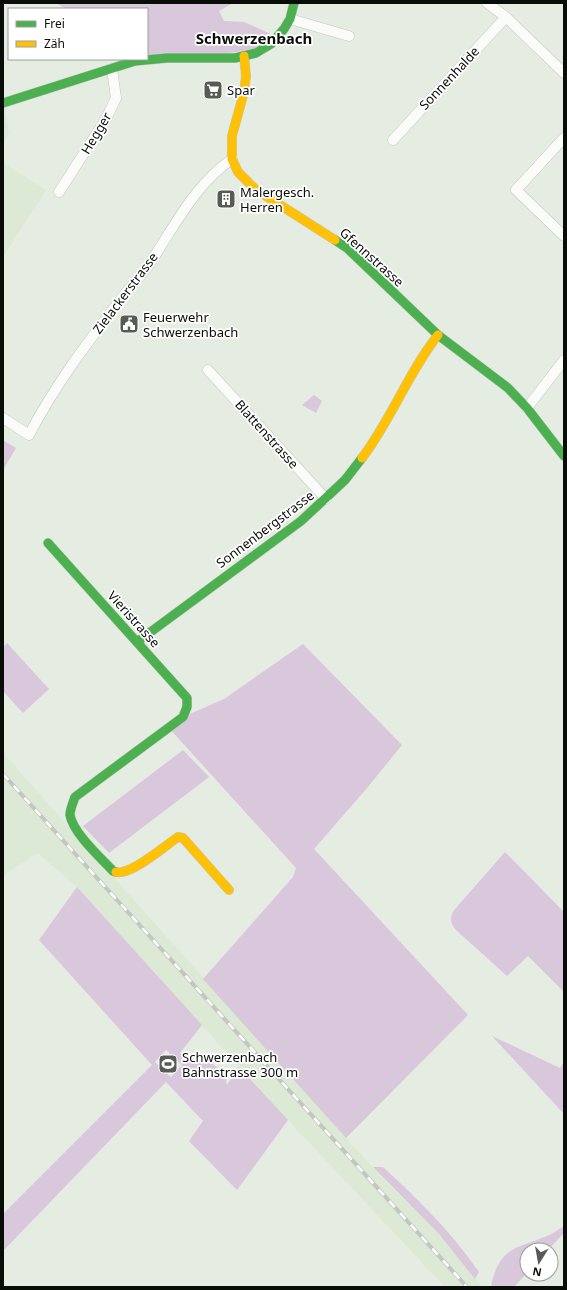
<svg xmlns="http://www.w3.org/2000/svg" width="567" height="1290" viewBox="0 0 567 1290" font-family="'Noto Sans',sans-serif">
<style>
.built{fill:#dce9d4}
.green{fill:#d9c7dc;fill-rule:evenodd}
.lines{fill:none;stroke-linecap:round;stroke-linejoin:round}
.street-casing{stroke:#c2c8bf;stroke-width:11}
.fast-casing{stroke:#c2c8bf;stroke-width:10}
.slow-casing{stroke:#c2c8bf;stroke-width:10}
.street{stroke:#fbfcfa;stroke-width:10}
.fast{stroke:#4caf50;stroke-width:9}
.slow{stroke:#ffc107;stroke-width:9}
.rail-casing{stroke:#c4c6c3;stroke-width:4}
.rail{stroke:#fff;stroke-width:2.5;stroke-dasharray:8;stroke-linecap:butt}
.labels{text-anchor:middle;stroke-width:3.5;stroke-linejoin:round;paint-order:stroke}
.street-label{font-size:13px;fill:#090d07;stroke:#fff}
.poi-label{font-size:13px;fill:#090d07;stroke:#fff;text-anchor:start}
.quarter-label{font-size:15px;font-weight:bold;fill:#090d07;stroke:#fff}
</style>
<rect width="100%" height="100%" fill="#e5ece1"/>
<!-- built -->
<path class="built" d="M3,107H5L9,133L3,143Z
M3,163L46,190L3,257Z
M3,753L346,1138L388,1184L439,1234L482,1287H445L288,1120L77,887L38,853L3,875Z"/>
<!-- green -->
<path class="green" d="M56,3H233L219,11L224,21L244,22L278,37L264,49L120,65L118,59H147V9H66Z
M314,395L322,401L316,413L302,405Z
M3,440L16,448L3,470Z
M7,643L49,689L23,713L3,691V647Z
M303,644L402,745L367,788L314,849L468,1015L346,1138L203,979L293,877L296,868L169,728L183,717L224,699Z
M183,750L209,777L109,853L83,826Z
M505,852L564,912V992L528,956L507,976L456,930C450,923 449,917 455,909Z
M77,887L202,1025L180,1053L194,1062L204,1057L224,1073L227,1085L239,1067L288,1120L237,1190L189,1141L203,1121L166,1082L3,1251V1214L152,1065L39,940ZM166,1050L182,1065L171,1077L155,1062Z
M492,1036L560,1068L564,1062V1114Z
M373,1167H383C419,1200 452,1233 479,1272L475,1279L439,1234Z
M564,1226V1233L548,1250H527V1273L514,1287H491C500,1236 531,1251 564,1226Z"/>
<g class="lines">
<defs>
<path id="street" d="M487,3L506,17L564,73
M290,19L349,36
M564,138L516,190L564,236
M393,140L506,17
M59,192L106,119L116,98L112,69
M208,370L326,499
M527,408L564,360
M3,418L29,435C55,385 87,343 121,299C129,288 140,277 148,266C174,228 193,186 232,159"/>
<path id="fast" d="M3,103L135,61L167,58H235L256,53L271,44L284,29L290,19L294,3
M335,240L347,248L438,335L508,388L527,408L564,456
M48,543L187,698V707L183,717L75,797C73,803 70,809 70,815C73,833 101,858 113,871L116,872
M137,642L301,521L345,480L362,458"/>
<path id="slow" d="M244,56L246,76L244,92L232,136V159L238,172L255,189L335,240
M362,458C391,420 408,373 438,335
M116,872C130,876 165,846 178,837L183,838L229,890"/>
</defs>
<!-- street casing -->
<use href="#street" class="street-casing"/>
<!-- fast casing -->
<use href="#fast" class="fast-casing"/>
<!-- slow casing -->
<use href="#slow" class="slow-casing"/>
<!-- street -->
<use href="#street" class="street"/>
<!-- fast -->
<use href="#fast" class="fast"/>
<!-- slow -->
<use href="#slow" class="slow"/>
<defs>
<path id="rail" d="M3,774L467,1287"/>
</defs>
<!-- rail casing -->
<use href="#rail" class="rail-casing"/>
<!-- rail -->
<use href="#rail" class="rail"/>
</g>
<!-- icons -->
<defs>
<symbol id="supermarket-square" viewBox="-11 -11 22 22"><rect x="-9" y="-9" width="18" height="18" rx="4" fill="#565b53" stroke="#fff"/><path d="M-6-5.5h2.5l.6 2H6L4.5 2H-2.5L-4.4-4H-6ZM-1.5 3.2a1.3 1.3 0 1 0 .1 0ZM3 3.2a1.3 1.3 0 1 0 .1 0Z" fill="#fff"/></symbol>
<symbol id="building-square" viewBox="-11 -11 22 22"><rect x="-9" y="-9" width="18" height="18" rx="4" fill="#565b53" stroke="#fff"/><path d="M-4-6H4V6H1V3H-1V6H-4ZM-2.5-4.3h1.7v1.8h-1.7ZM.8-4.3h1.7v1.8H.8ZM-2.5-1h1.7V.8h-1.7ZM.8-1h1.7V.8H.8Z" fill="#fff"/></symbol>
<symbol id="civic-square" viewBox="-11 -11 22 22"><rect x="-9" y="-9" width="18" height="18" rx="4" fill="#565b53" stroke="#fff"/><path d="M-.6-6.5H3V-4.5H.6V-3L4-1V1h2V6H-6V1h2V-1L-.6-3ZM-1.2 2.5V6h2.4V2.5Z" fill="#fff"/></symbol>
<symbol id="stadium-square" viewBox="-11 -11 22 22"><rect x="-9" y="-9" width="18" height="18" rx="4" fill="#565b53" stroke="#fff"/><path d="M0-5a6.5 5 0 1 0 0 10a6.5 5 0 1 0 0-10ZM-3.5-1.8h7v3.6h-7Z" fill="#fff"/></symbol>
</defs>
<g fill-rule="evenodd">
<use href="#supermarket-square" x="202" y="79" width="22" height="22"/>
<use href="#building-square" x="215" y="188" width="22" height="22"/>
<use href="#civic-square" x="118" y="313" width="22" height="22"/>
<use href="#stadium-square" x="157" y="1053" width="22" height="22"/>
</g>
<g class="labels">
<!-- street labels -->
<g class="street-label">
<text transform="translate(449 78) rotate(-47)" y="5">Sonnenhalde</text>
<text transform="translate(96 133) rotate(-59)" y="5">Hegger</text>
<text transform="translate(372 257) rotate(42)" y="5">Gfennstrasse</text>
<text transform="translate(125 293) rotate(-53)" y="5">Zielackerstrasse</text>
<text transform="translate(267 434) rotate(48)" y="5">Blattenstrasse</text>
<text transform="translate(265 529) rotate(-37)" y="5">Sonnenbergstrasse</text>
<text transform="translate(134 619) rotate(48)" y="5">Vieristrasse</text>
</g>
<!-- poi labels -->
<g class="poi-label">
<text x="227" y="95">Spar</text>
<text x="240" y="197">Malergesch.<tspan x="240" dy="15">Herren</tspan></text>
<text x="143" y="322">Feuerwehr<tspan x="143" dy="15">Schwerzenbach</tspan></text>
<text x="182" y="1062">Schwerzenbach<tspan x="182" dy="15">Bahnstrasse 300 m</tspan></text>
</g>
<!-- quarter labels -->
<g class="quarter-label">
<text x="254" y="44">Schwerzenbach</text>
</g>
</g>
<!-- border -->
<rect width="567" height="1290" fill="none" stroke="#090d07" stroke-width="8"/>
<!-- legend -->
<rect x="8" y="8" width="140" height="52" fill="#ffffff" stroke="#9d9e9c"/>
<rect x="16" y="21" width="20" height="6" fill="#4caf50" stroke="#9d9e9c"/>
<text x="44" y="28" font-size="12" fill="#090d07">Frei</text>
<rect x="16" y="41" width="20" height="6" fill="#ffc107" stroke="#9d9e9c"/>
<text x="44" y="48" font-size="12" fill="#090d07">Zäh</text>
<!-- north arrow -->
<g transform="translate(539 1262) rotate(191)"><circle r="19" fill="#ffffff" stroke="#9d9e9c"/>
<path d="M0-3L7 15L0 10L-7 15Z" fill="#565b53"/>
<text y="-6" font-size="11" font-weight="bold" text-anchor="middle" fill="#090d07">N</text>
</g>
</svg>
